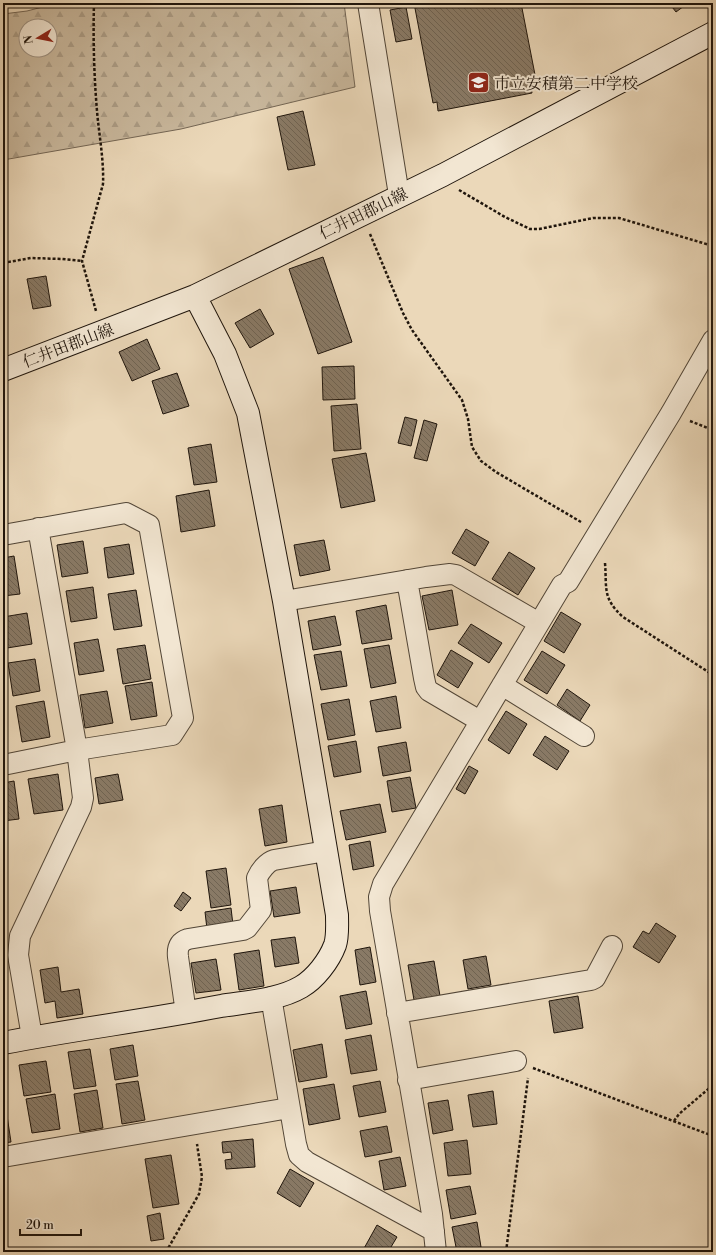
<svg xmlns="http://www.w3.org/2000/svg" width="716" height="1255" viewBox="0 0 716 1255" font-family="'Libre Bodoni','Noto Serif JP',serif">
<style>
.forest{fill:url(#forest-firs);stroke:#746654;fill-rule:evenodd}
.building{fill:url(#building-back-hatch);stroke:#1f150c}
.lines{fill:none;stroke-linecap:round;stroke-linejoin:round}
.street-casing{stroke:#524637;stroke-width:22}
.secondary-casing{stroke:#1f150c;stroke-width:24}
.path{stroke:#1f150c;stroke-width:2.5;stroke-dasharray:3 2;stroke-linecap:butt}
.street{stroke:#f2e6d2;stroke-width:20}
.secondary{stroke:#f2e6d2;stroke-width:22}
.labels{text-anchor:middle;stroke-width:4;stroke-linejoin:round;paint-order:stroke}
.poi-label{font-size:16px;fill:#1f150c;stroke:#f2e6d2;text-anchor:start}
.street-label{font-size:16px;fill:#1f150c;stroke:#f2e6d2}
</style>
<defs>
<pattern id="forest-firs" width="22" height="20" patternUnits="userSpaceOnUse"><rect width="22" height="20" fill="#c8b79c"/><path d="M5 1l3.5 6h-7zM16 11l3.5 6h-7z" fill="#ab9c85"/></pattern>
<pattern id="building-back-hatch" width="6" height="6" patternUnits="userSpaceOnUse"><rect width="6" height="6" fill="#897a66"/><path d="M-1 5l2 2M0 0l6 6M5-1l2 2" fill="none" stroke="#6f6352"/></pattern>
</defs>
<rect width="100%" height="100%" fill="#ebd8b9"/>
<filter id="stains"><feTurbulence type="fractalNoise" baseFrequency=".005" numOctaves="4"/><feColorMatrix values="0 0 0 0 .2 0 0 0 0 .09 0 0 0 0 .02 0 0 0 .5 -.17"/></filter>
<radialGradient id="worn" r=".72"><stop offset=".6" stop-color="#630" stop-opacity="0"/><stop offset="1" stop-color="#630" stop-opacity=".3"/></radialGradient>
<!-- forest -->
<path class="forest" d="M58,3H344L355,87L181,129L3,160V14L27,11ZM26,26H50V50H26Z"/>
<!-- building -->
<path class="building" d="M414,3H521L537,85L531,86L532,93L438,111L437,102L433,103Z
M669,3H682L684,6L676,12Z
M406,7L412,39L396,42L390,10Z
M303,111L315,165L288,170L277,117Z
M323,257L352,342L318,354L289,269Z
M46,276L51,306L33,309L27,279Z
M260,309L274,334L250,348L235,323Z
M147,339L160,369L132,381L119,352Z
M354,366L355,399L323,400L322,367Z
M177,373L189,406L163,414L152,381Z
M357,404L361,449L334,451L331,406Z
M405,417L417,420L411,446L398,443Z
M424,420L437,424L427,461L414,458Z
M211,444L217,482L194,485L188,448Z
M366,453L375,501L341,508L332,459Z
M209,490L215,526L181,532L176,496Z
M466,529L489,542L475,566L452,553Z
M324,540L330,570L300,576L294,545Z
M83,541L88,573L62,577L57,545Z
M129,544L134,574L108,578L104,548Z
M509,552L535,568L518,595L492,579Z
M14,556L20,594L3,596V558Z
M93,587L97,618L71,622L66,591Z
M136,590L142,626L114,630L108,594Z
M452,590L458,625L429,630L422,596Z
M386,605L392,639L362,644L356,611Z
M561,612L581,624L564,653L544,641Z
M27,613L32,644L7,648L3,626V617Z
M335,616L341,645L313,650L308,621Z
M471,624L502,643L489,663L458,643Z
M98,639L104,671L79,675L74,643Z
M145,645L151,679L123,684L117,649Z
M389,645L396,683L371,688L364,649Z
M451,650L473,663L458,688L437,675Z
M341,651L347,686L321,690L314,655Z
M542,651L565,665L547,694L524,680Z
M35,659L40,691L13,696L8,663Z
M152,682L157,716L131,720L125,686Z
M567,689L590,705L580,721L557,705Z
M107,691L113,723L85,728L80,695Z
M396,696L401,728L376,732L370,701Z
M349,699L355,735L328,740L321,704Z
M44,701L50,737L22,742L16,706Z
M506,711L527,724L509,754L488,740Z
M545,736L569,751L557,770L533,755Z
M356,741L361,772L334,777L328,746Z
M406,742L411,771L383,776L378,747Z
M469,766L478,771L465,794L456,789Z
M58,774L63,810L34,814L28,779Z
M118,774L123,800L99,804L95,778Z
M410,777L416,808L392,812L387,781Z
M14,781L19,819L3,821V783Z
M380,804L386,832L346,840L340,811Z
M282,805L287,842L265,846L259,809Z
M370,841L374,866L353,870L349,845Z
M226,868L231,905L211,908L206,871Z
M296,887L300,913L274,917L270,891Z
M183,892L191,898L181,911L174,906Z
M231,908L233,925L207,929L205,912Z
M656,923L676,936L659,963L633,947L643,931L649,934Z
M295,937L299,963L275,967L271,940Z
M370,947L376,982L360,985L355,950Z
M259,950L264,986L239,990L234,954Z
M486,956L491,985L468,989L463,960Z
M216,959L221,990L196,993L191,963Z
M434,961L440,996L414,1000L408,965Z
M58,967L61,992L79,989L83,1014L57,1018L55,1001L45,1003L40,970Z
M366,991L372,1024L346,1029L340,996Z
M578,996L583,1028L554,1033L549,1001Z
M371,1035L377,1070L351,1074L345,1040Z
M322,1044L327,1077L299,1082L293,1050Z
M133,1045L138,1076L115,1080L110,1049Z
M90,1049L96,1086L74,1089L68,1052Z
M46,1061L51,1092L24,1096L19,1065Z
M138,1081L145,1120L122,1124L116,1084Z
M380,1081L386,1112L359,1117L353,1086Z
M334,1084L340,1119L309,1125L303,1089Z
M97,1090L103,1128L80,1132L74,1094Z
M493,1091L497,1124L473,1127L468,1095Z
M55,1094L60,1129L32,1133L26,1099Z
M448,1100L453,1130L433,1134L428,1103Z
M3,1109H6L11,1142L3,1143Z
M387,1126L392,1152L365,1157L360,1131Z
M253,1139L255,1167L226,1169L225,1160L232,1159L231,1152L223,1153L222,1142Z
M467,1140L471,1174L448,1176L444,1143Z
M171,1155L179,1204L153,1208L145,1159Z
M400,1157L406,1186L384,1190L379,1161Z
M290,1169L314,1183L300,1207L277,1193Z
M470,1186L476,1214L451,1219L446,1190Z
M160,1213L164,1239L151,1241L147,1216Z
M477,1222L481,1247L457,1252L452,1227Z
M377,1225L397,1237L388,1252H362Z"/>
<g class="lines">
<defs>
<path id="street" d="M368,3L399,195
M3,535L126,513L149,525L183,718L172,735L77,750L3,765
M407,580L424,678L426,687L429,691L480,721
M284,601L426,577L450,574L456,575L539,623
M502,685L584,736
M271,997L296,1144L299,1155L307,1162L434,1231
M186,1013L178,957C177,948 179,942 188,939L243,930L247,928L261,910L257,878C260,871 267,862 274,860L326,851
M397,1013L591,980L595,978L612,946
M32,1037L18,955L20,936L81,807L83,798L77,750L38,528
M408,1080L516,1061
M3,1157L289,1108
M436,1252L432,1214L380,911L379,897L383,884L562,585L568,582L671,413L713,340"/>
<path id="secondary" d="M3,370L195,296L443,175L713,33
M3,1043C76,1029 149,1020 221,1006C246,1002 279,1000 301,987C315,979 329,961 335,945C338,936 337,925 337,915L284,601L248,413L225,354L195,296"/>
</defs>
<!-- street casing -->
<use href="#street" class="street-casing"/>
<!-- secondary casing -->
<use href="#secondary" class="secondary-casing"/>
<!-- path -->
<path class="path" d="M94,3C93,39 94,75 97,111C99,135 104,160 103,184L82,261L96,311
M459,190L505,217L530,229H539L593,218H619L713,246
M370,234L403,313L412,330L462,400L468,419L472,447L481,461L496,472L581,522
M3,263L31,258L62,259L82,261
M690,421L713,430
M605,563C607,588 602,598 623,617L713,675
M533,1068L713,1136
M674,1121L679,1114L713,1085
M166,1252L199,1194L202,1177L197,1144
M506,1252L528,1078"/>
<!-- street -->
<use href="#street" class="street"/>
<!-- secondary -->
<use href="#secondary" class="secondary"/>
</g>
<!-- icons -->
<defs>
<symbol id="school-square" viewBox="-11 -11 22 22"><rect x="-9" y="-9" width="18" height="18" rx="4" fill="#8f2418" stroke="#f2e6d2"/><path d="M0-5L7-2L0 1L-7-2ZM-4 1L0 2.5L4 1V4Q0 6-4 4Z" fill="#fff"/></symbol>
</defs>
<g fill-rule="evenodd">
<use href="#school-square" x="466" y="70" width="25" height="25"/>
</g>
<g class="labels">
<!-- poi labels -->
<g class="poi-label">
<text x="494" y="89">市立安積第二中学校</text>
</g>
<!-- street labels -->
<g class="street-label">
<text transform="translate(363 213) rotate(-26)" y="6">仁井田郡山線</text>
<text transform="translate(68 345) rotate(-21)" y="6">仁井田郡山線</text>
</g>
</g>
<!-- margin -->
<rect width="716" height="1255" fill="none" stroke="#ebd8b9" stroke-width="16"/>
<rect x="4" y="4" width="708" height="1247" fill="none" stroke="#1f150c" stroke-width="2"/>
<rect x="8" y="8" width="700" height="1239" fill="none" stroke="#1f150c"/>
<!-- north arrow -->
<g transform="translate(38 38) rotate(260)"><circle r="19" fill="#f2e6d2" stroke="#9e9283"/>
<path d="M0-3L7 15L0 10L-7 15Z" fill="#8f2418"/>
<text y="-6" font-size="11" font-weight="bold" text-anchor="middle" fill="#1f150c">N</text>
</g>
<!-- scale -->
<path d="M20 1229v6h61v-6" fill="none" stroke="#1f150c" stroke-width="2"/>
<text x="26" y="1229" font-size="12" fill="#1f150c" stroke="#f2e6d2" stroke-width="3" paint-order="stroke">20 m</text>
<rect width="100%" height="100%" filter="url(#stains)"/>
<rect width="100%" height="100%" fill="url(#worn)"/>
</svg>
